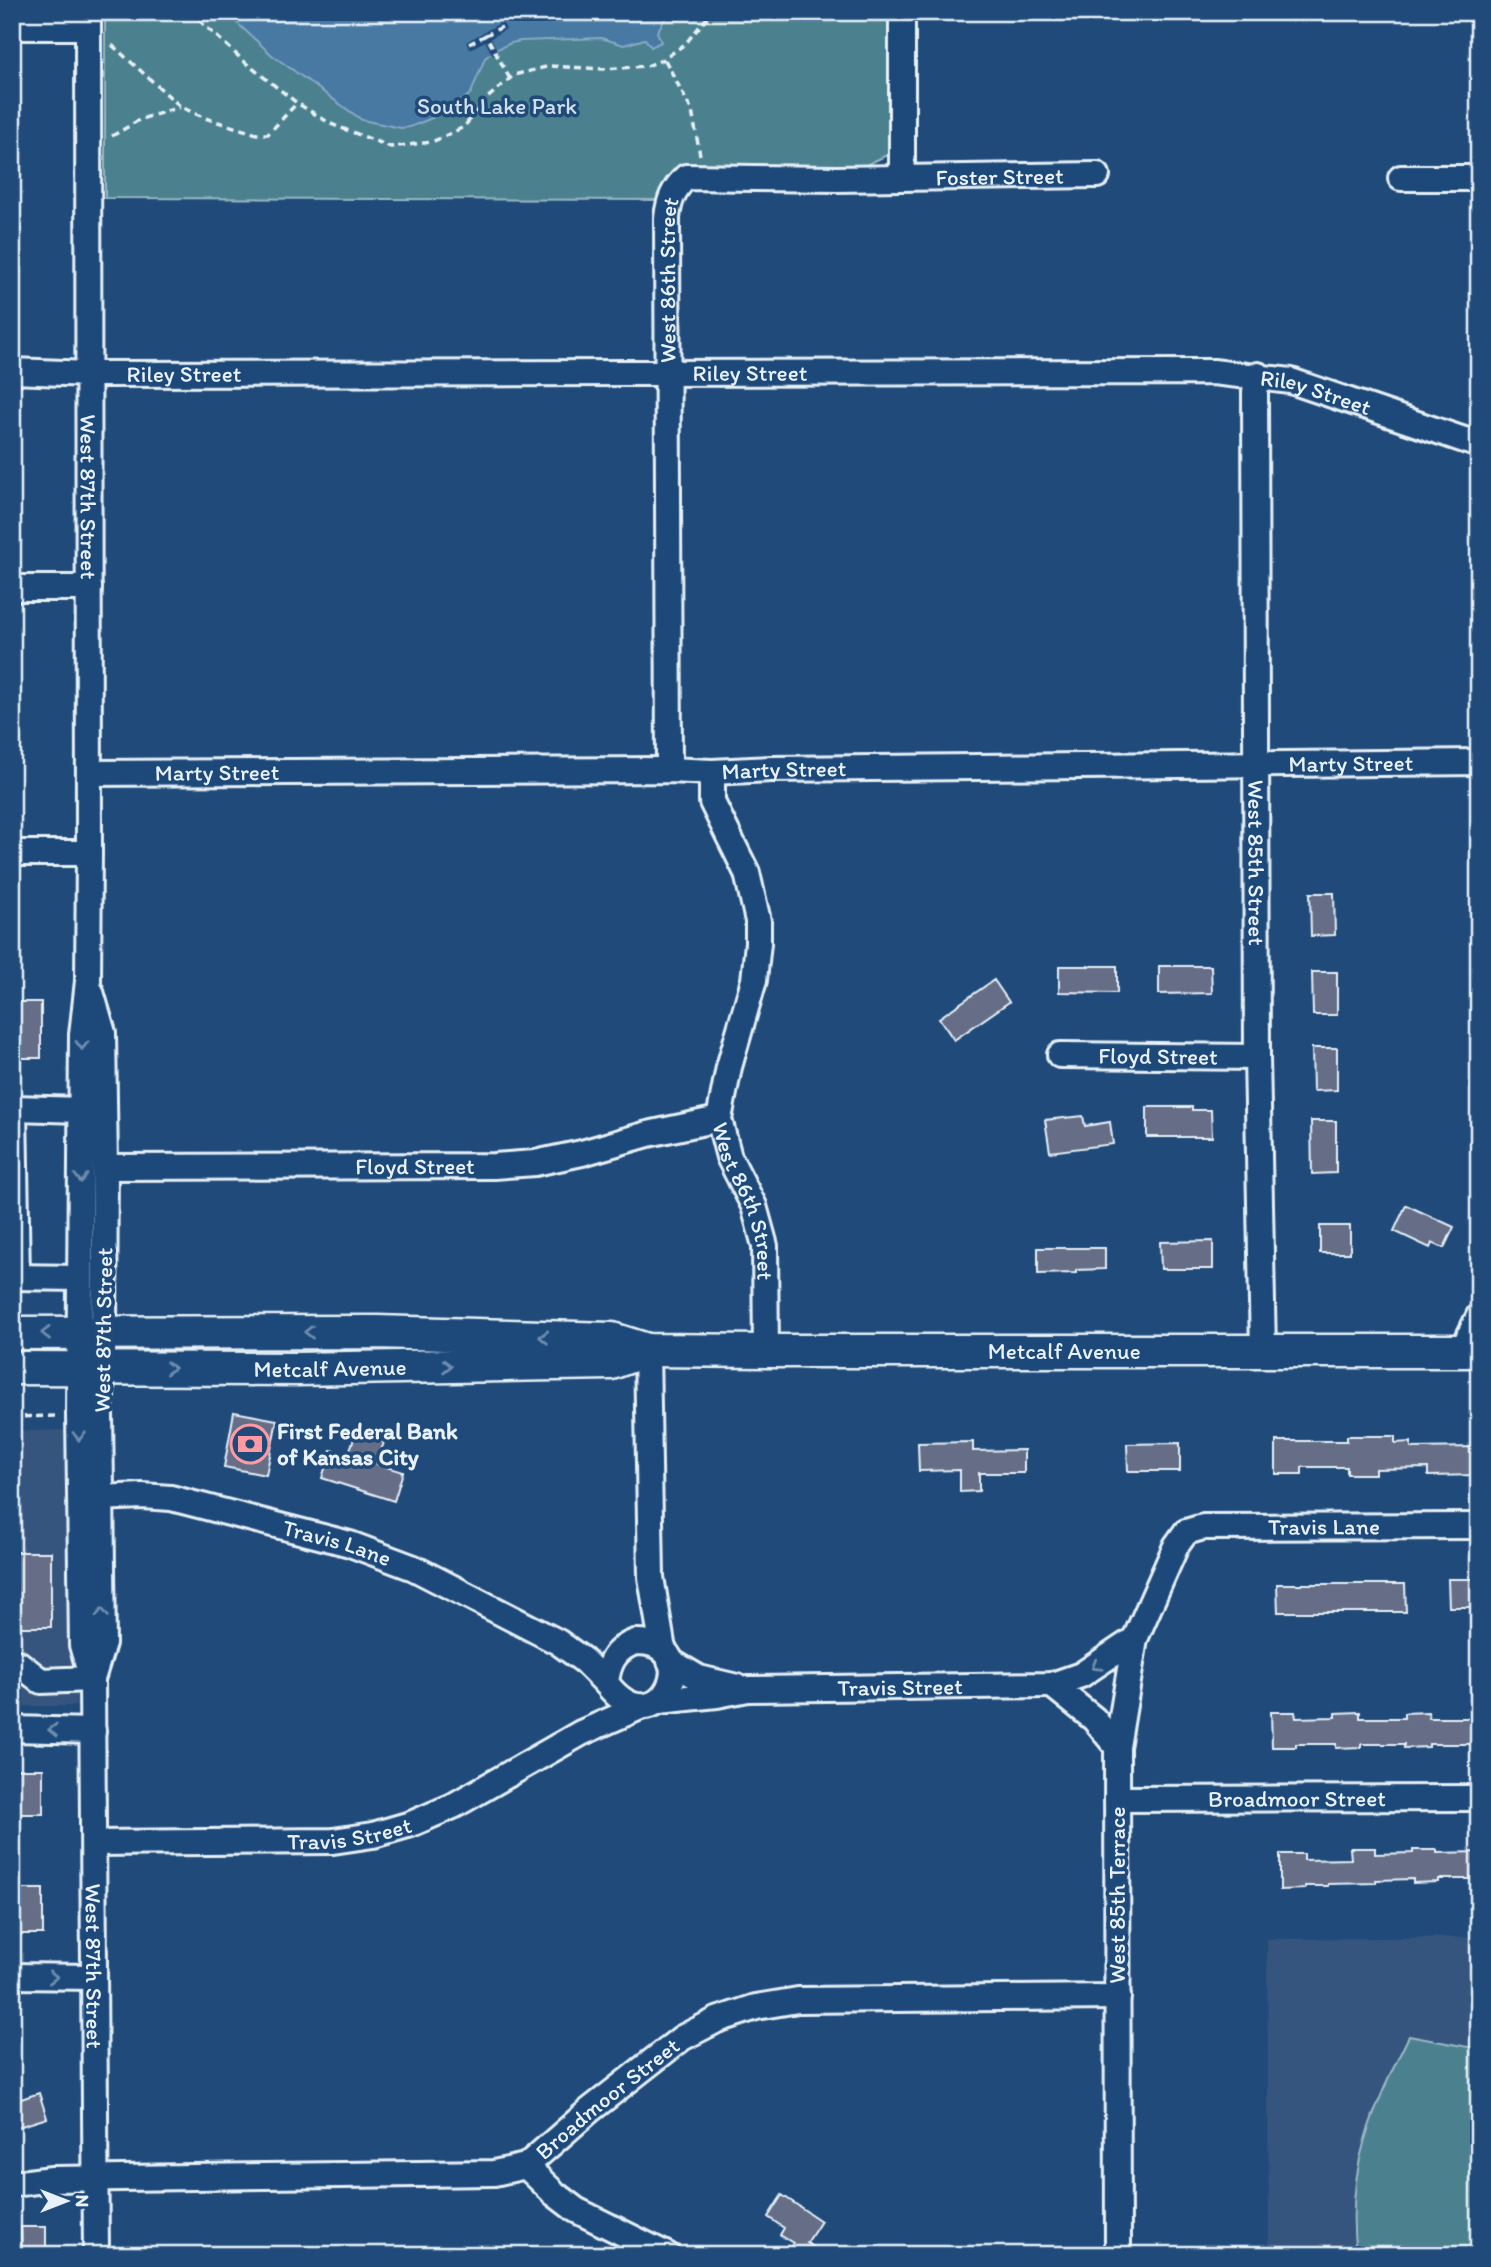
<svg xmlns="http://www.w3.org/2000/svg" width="1491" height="2267" viewBox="0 0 1491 2267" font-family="Itim,sans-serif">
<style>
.built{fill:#34547e}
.green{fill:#4c818e;stroke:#9ab9c3;stroke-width:2}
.water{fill:#4679a3;stroke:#87a9c5;stroke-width:2}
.pier{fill:#1f4a7a}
.building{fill:#656d87;stroke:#e8f1f8;stroke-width:2}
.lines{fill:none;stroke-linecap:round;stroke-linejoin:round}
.minor-casing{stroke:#e8f1f8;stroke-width:30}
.major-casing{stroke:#e8f1f8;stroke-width:37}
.path{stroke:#e8f1f8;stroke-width:3.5;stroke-dasharray:7 5;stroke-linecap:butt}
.minor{stroke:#1f4a7a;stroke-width:24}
.major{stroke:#1f4a7a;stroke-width:32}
.oneway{stroke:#6f8dac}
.labels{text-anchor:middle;stroke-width:7;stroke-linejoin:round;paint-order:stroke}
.park-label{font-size:23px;fill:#d1e0e8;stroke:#1f4a7a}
.street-label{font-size:23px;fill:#e8f1f8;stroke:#1f4a7a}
.poi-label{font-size:23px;font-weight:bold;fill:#e8f1f8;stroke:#1f4a7a;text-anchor:start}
</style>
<rect width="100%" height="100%" fill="#1f4a7a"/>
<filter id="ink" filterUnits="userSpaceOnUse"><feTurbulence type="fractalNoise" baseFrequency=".0143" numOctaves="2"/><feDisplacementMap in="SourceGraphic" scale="14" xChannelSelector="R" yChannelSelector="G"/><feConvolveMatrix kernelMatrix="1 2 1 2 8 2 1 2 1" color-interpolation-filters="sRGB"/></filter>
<g filter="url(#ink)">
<!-- built -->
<path class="built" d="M73,1430L71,1643L77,1706H12V1431Z
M1479,1937V2255H1269L1267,1939Z"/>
<!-- green -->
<path class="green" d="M105,12H888L889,154L837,179L686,177L669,200L105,198Z
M1409,2036L1479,2049V2255H1356C1345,2168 1372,2111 1409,2036Z"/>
<!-- water -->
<path class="water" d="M225,12H669L657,32L661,42L651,47L645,39L624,45L601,38L521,41L511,43L497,49L485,58L471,93L463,100L432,118L410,127L401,128L362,120L272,55Z"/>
<!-- pier -->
<path class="pier" d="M502,22L506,29L491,38L498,52L493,56L485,41L470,49L466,42Z"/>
<!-- building -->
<path class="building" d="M1310,893H1334L1335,935L1311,936Z
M1059,966H1117V993L1059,992Z
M1159,966H1211L1212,993L1159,994Z
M1312,972H1337V1015H1313Z
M994,980L1009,1002L954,1040L939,1018Z
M12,1002H41V1058H12Z
M1312,1048H1337V1090L1313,1091Z
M1147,1107H1192V1110H1211L1212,1137H1147Z
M1083,1116L1085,1126L1110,1122L1113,1144L1050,1152L1045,1120Z
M1311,1121H1336V1173L1312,1174Z
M1406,1205L1454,1227L1444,1248L1432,1243L1430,1248L1394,1231Z
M1320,1226H1350V1253H1320Z
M1213,1241V1269H1161L1160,1242Z
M1038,1248H1105V1269L1076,1270V1273L1038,1274Z
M234,1412L277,1420L266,1475L224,1467Z
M356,1433L384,1442L377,1464L403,1472L394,1501L322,1478L331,1450L348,1455Z
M1347,1436H1395V1443L1411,1442V1448L1479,1447V1475L1428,1476V1468L1375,1469V1474H1347V1467H1302V1474H1276V1441H1347Z
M973,1442V1451L1024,1450V1473H979V1491L960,1492V1470L919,1471L918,1443Z
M1180,1443V1471H1128L1127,1444Z
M12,1552H51V1627H12Z
M1448,1579H1479V1607H1449Z
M1277,1584H1405L1406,1612H1278Z
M1271,1712H1295L1296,1718L1335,1717V1713L1360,1712V1718H1404V1713L1428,1712L1429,1718H1479V1744H1429V1747L1404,1748V1744H1361V1747L1336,1748V1744H1296V1747H1272Z
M12,1769H43V1814H12Z
M1350,1848H1375V1854L1413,1853V1850H1437V1853L1479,1852V1879H1438V1882L1413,1883V1879L1376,1880V1883L1328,1884V1886H1305V1889L1280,1890V1854H1304V1860L1351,1859Z
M12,1889H43V1934H12Z
M39,2093L47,2118L12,2129V2102Z
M782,2195L821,2221L807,2243L825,2255H785L793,2243L780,2235L784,2228L768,2217Z
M21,2227H46V2255H22Z"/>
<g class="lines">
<defs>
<g id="minor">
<path id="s1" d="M88,12L89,853L88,981L82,1035L79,1415L82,1645L92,1679L96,2255"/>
<path d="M902,12V177"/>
<path d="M12,27H88"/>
<path d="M1401,178H1479"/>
<path id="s2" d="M12,371L90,374L1213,372L1291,381L1479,445"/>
<path id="s3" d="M1258,375L1255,392L1257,1057L1263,1351"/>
<path d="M12,588H89"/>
<path id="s4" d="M669,770L667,218C669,200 673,190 686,177L837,179L1097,175"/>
<path id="s5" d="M712,772V802L747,873L758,921V943L754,980L729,1067L719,1119L729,1157L754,1206L765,1246L766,1351"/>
<path id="s6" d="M89,773L669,770L712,772L771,769L1479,762"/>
<path d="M12,853H89"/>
<path d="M91,992L103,1033L105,1167L104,1332L100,1413L103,1643L92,1679"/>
<path id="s7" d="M1060,1055L1257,1057"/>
<path id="s8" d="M105,1167L494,1166L535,1163L582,1153L648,1134L719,1119"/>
<path d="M12,1277L80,1278"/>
<path d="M17,1278L14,1108L82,1110"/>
<path d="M647,1350L651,1577L663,1650"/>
<path d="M1462,1351L1479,1316"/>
<path id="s9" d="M100,1498L142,1496L171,1498L350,1544L414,1568L558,1642L583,1660L606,1683"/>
<path d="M635,1642C709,1640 660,1754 606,1683C608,1663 615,1649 635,1642Z"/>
<path d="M670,1661L699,1678L737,1687"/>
<path d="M12,1664L18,1663L41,1681L92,1679"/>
<path d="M1052,1685L1094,1719L1117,1747"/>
<path id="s10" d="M659,1701L717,1695L748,1689L1052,1685L1081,1675L1135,1639"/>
<path d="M12,1729L93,1731"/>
<path id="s11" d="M1117,1799L1479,1798"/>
<path id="s12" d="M94,1843L333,1841L373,1835L411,1824L453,1806L581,1733L640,1707"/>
<path d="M12,1976L94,1977"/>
<path d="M526,2166L555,2194L576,2210L667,2255"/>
<path id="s13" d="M12,2184L52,2179L494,2173L526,2166L590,2110L682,2038L717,2020L756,2007L798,2000L1118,1997"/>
<path id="s14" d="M1118,2255L1117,1747L1135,1639L1176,1546L1186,1532L1203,1527L1479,1526"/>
</g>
<g id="major">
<path id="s15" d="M12,1333L377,1332L612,1339L647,1350L766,1351H1479"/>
<path id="s16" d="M12,1368L297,1369L611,1363L647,1350"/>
</g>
</defs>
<!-- minor casing -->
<use href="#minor" class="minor-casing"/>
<!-- major casing -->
<use href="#major" class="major-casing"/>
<!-- path -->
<path class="path" d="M190,12L247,64L297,103L331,124L391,147L432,142L464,127L485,100L514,75L550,66L603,69L647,66L664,59L685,44L712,12
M502,27L486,35L510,79
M469,44L486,35
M112,45L181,107L205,118L257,134H268L297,103
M665,60L692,111L700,155
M112,136L141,119L180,107
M12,1417L59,1416"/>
<!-- minor -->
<use href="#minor" class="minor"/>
<!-- major -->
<use href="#major" class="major"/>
</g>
<!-- one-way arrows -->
<defs><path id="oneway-chevron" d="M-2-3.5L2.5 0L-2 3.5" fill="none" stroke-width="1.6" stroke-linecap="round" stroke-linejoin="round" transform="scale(1.75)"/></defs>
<g class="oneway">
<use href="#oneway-chevron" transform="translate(82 1045) rotate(91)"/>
<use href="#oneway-chevron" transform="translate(81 1178) rotate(90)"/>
<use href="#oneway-chevron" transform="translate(309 1332) rotate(180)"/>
<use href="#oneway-chevron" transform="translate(46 1333) rotate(180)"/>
<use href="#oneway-chevron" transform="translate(544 1337) rotate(-178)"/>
<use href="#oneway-chevron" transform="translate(447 1366) rotate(-1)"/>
<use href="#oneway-chevron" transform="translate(170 1368) rotate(1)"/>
<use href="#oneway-chevron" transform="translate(79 1436) rotate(90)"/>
<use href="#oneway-chevron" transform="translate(102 1613) rotate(-91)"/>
<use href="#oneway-chevron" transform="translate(1096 1666) rotate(149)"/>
<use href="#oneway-chevron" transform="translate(53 1730) rotate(-179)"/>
<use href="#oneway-chevron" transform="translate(53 1977) rotate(1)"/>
</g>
</g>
<!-- icons -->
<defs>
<symbol id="bank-ring" viewBox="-11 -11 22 22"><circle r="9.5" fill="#1f4a7a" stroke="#ff9aa2" stroke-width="1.5"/><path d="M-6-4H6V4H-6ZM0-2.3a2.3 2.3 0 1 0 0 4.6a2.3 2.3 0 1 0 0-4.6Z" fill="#ff9aa2"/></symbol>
</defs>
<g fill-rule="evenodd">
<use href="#bank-ring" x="228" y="1422" width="44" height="44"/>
</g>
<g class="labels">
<!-- park labels -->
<g class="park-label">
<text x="497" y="114">South Lake Park</text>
</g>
<!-- street labels -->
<g class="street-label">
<text dy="8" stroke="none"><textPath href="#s4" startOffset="912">Foster Street</textPath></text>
<text dy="8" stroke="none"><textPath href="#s4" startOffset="490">West 86th Street</textPath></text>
<text dy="8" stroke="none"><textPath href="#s2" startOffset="738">Riley Street</textPath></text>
<text dy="8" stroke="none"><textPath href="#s2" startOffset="172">Riley Street</textPath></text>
<text dy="8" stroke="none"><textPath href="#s2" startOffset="1306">Riley Street</textPath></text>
<text dy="8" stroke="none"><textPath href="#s1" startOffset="485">West 87th Street</textPath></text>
<text dy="8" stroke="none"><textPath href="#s6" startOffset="1262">Marty Street</textPath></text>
<text dy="8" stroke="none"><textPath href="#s6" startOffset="695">Marty Street</textPath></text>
<text dy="8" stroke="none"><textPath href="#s6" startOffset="128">Marty Street</textPath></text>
<text dy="8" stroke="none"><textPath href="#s3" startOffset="488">West 85th Street</textPath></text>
<text dy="8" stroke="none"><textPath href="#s7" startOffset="98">Floyd Street</textPath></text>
<text dy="8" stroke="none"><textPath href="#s8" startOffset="310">Floyd Street</textPath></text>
<text dy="8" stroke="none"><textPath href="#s5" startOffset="448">West 86th Street</textPath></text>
<text transform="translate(103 1330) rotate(-89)" y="8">West 87th Street</text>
<text dy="8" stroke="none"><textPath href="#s15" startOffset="1054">Metcalf Avenue</textPath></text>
<text dy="8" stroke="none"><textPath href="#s16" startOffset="318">Metcalf Avenue</textPath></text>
<text dy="8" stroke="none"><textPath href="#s14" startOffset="875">Travis Lane</textPath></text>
<text dy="8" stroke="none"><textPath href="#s9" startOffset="243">Travis Lane</textPath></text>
<text dy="8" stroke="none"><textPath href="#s10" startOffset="242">Travis Street</textPath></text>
<text dy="8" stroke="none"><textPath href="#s11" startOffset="180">Broadmoor Street</textPath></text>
<text dy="8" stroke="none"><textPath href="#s12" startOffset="256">Travis Street</textPath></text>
<text transform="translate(1117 1895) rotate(-90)" y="8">West 85th Terrace</text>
<text dy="8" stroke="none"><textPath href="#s1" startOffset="1956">West 87th Street</textPath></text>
<text dy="8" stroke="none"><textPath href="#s13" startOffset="621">Broadmoor Street</textPath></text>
</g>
<!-- poi labels -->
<g class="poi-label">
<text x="277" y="1439">First Federal Bank<tspan x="277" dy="26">of Kansas City</tspan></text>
</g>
</g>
<!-- margin -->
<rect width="1491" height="2267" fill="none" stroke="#1f4a7a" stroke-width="42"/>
<rect x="21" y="21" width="1449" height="2225" fill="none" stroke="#e8f1f8" stroke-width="2.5" filter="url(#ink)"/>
<!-- north arrow -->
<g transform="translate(66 2201) rotate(90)" stroke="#1f4a7a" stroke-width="5" paint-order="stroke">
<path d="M0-5L12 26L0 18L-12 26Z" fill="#e8f1f8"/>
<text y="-10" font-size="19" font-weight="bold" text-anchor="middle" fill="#e8f1f8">N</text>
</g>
</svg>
